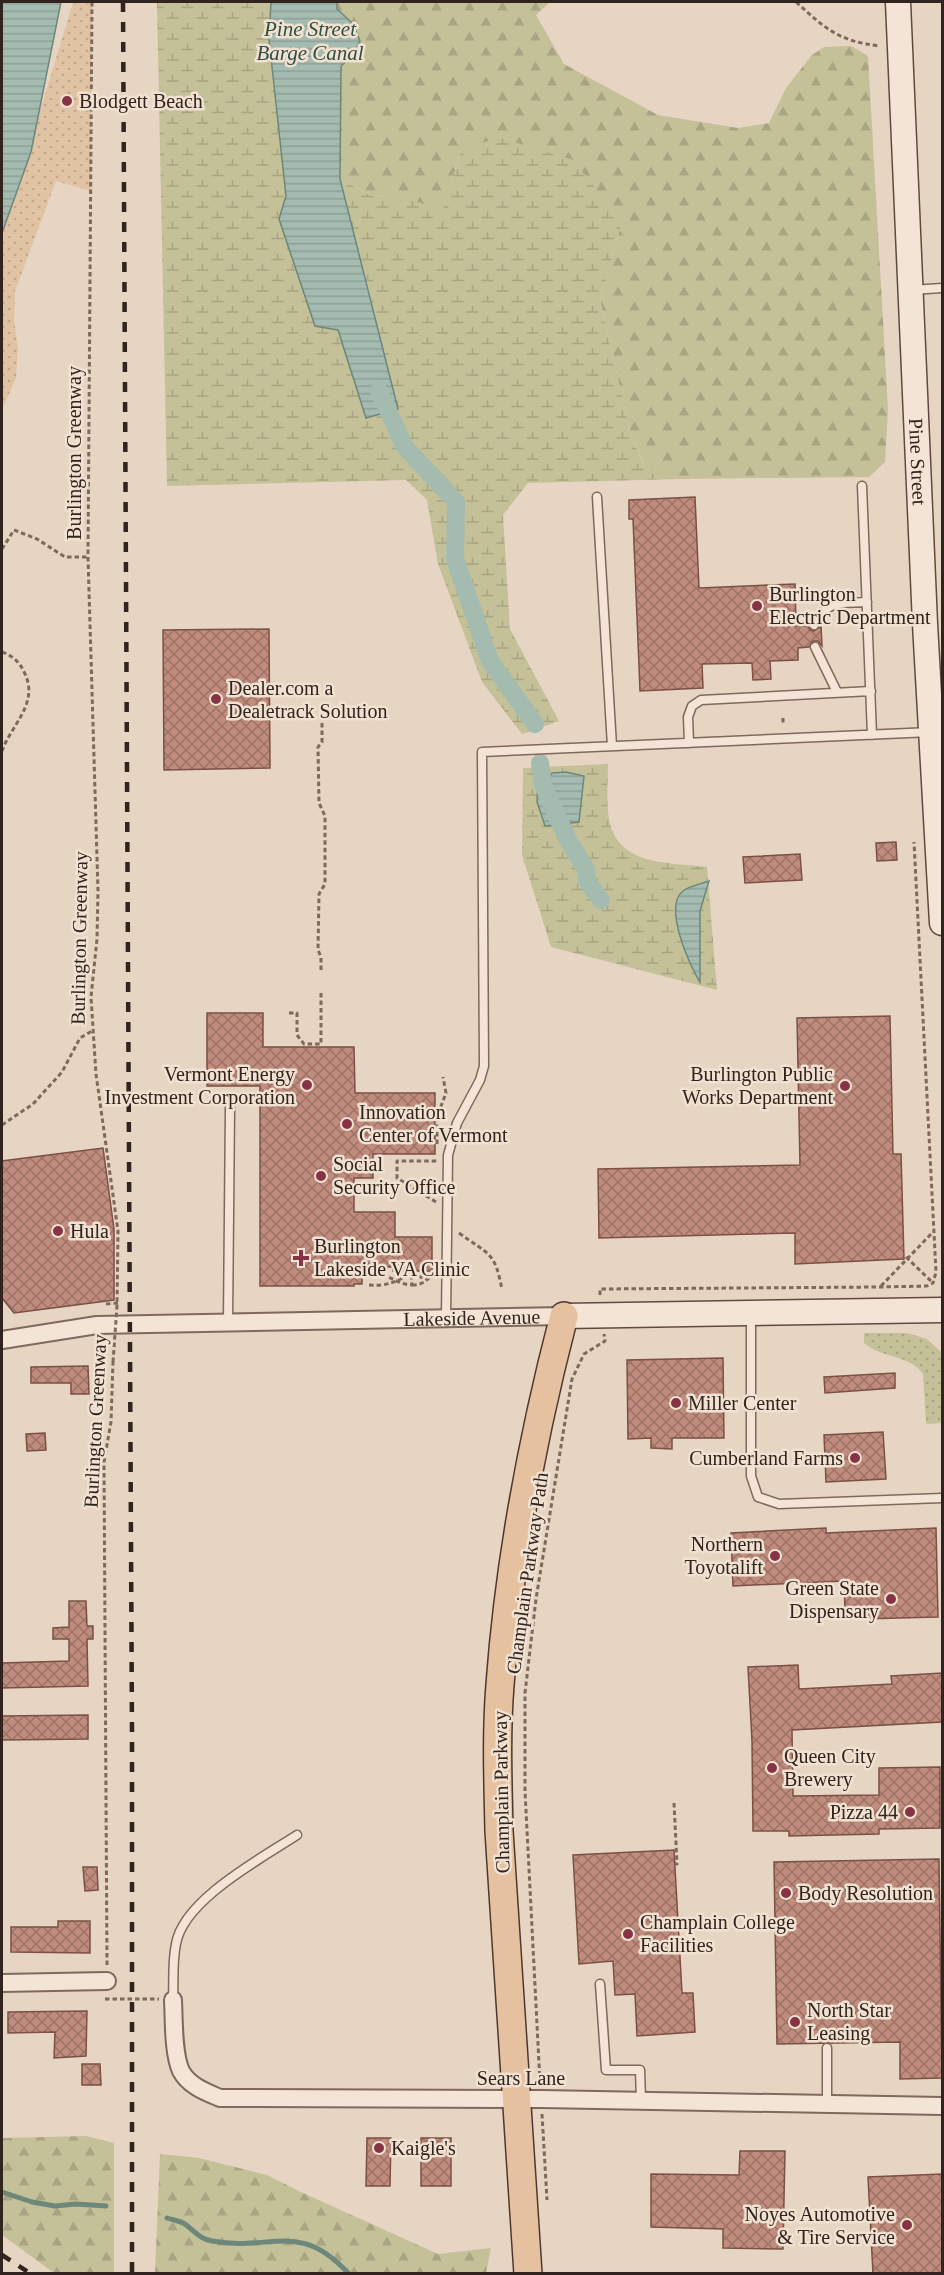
<svg xmlns="http://www.w3.org/2000/svg" width="944" height="2275" viewBox="0 0 944 2275" font-family="Georgia,serif">
<style>
.grass{fill:url(#grass-dots)}
.forest{fill:url(#forest-firs)}
.wetland{fill:url(#wetland-marsh)}
.sand{fill:url(#sand-dots)}
.water{fill:url(#water-rules);stroke:#6d877b;stroke-width:1.5}
.lines{fill:none;stroke-linecap:round;stroke-linejoin:round}
.stream{stroke:#6d877b;stroke-width:5}
.canal{stroke:#a4bbb0;stroke-width:18}
.building{fill:url(#building-cross-hatch);stroke:#7b5045;stroke-width:1.5}
.lane-casing{stroke:#7f685c;stroke-width:11}
.street-casing{stroke:#7f685c;stroke-width:20}
.secondary-casing{stroke:#61493f;stroke-width:27}
.primary-casing{stroke:#4d3830;stroke-width:30}
.path{stroke:#7f685c;stroke-width:3;stroke-dasharray:4.5 3;stroke-linecap:butt}
.lane{stroke:#f3e4d5;stroke-width:8}
.street{stroke:#f3e4d5;stroke-width:16}
.secondary{stroke:#f3e4d5;stroke-width:24}
.primary{stroke:#e6c19f;stroke-width:27}
.rail{stroke:#31231e;stroke-width:4.5;stroke-dasharray:10 10;stroke-linecap:butt}
.path-bridge{stroke:#7f685c;stroke-width:3;stroke-dasharray:4.5 3;stroke-linecap:butt}
.poi-dot{fill:#863445;stroke:#f0e1d1;stroke-width:2}
.labels{text-anchor:middle;stroke-width:5;stroke-linejoin:round;paint-order:stroke}
.poi-label{font-size:20px;fill:#31231e;stroke:#f0e1d1;text-anchor:start}
.street-label{font-size:20px;fill:#31231e;stroke:#f0e1d1}
.water-label{font-size:21px;font-style:italic;fill:#2f4f46;stroke:#f0e1d1}
</style>
<defs>
<pattern id="grass-dots" width="8" height="8" patternUnits="userSpaceOnUse" patternTransform="scale(1.5)"><rect width="8" height="8" fill="#c4c098"/><path d="M2 2h.1M6 6h.1" fill="none" stroke="#a9a583" stroke-width="1.8" stroke-linecap="round"/></pattern>
<pattern id="forest-firs" width="22" height="20" patternUnits="userSpaceOnUse" patternTransform="scale(1.5)"><rect width="22" height="20" fill="#c4c098"/><path d="M5 1l3.5 6h-7zM16 11l3.5 6h-7z" fill="#a9a583"/></pattern>
<pattern id="wetland-marsh" width="20" height="14" patternUnits="userSpaceOnUse" patternTransform="scale(1.5)"><rect width="20" height="14" fill="#c4c098"/><path d="M1 5h8M5 5V1M11 12h8M15 12V8" fill="none" stroke="#a9a583"/></pattern>
<pattern id="sand-dots" width="8" height="8" patternUnits="userSpaceOnUse" patternTransform="scale(1.5)"><rect width="8" height="8" fill="#e0c3a3"/><path d="M2 2h.1M6 6h.1" fill="none" stroke="#c1a78c" stroke-width="1.8" stroke-linecap="round"/></pattern>
<pattern id="water-rules" width="6" height="5" patternUnits="userSpaceOnUse" patternTransform="scale(1.5)"><rect width="6" height="5" fill="#a4bbb0"/><path d="M0 2.5h6" fill="none" stroke="#8ea097"/></pattern>
<pattern id="building-cross-hatch" width="8" height="8" patternUnits="userSpaceOnUse" patternTransform="scale(1.5)"><rect width="8" height="8" fill="#c08c7d"/><path d="M0 0l8 8M0 8l8-8" fill="none" stroke="#9d7266"/></pattern>
</defs>
<rect width="100%" height="100%" fill="#e7d5c3"/>
<!-- grass -->
<path class="grass" d="M864,1333H907L927,1339L942,1353V1423L926,1424L923,1374C909,1354 882,1359 864,1343Z"/>
<!-- forest -->
<path class="forest" d="M337,2H550L536,15L564,64L658,115L738,128L769,123L786,88L812,55L824,47L851,46L868,56L888,409L885,462L869,477L680,479L646,468L631,436L600,300L622,222L461,152L442,212L407,198L372,196L340,179L341,66L352,56L353,24L337,9Z
M86,2136L114,2143V2273H54L2,2235V2138Z
M160,2154L199,2158L267,2175L303,2193L438,2254L491,2248L486,2273H155Z"/>
<!-- wetland -->
<path class="wetland" d="M157,2H271L269,39L286,196L279,219L338,330L366,418L398,409L340,179L372,196L407,198L442,211L461,152L497,137L573,160L622,222L600,300L631,436L644,465L680,479L528,483L503,515L510,629L559,721L522,734L482,682L438,564L427,500L406,480L167,486Z
M608,764C608,781 606,802 609,819C618,867 669,862 707,867L717,990L551,947L522,855L523,768Z"/>
<!-- sand -->
<path class="sand" d="M73,2H92L91,191L56,181L15,291L14,320L18,348L16,378L2,410V233L22,171Z"/>
<!-- water -->
<path class="water" d="M2,2H61L31,152L2,233Z
M271,2H337V9L353,24L360,41L352,56L341,66L340,179L398,409L366,418L338,330L315,326L279,219L286,196L269,39Z
M566,772L584,776L579,822L545,826L537,802L538,779H547L552,773Z
M709,881L700,911V982C689,965 663,906 683,891C689,886 701,884 709,881Z"/>
<g class="lines">
<!-- stream -->
<path class="stream" d="M2,2192L32,2202L55,2206L76,2204L106,2206
M167,2218C173,2220 180,2221 185,2224C194,2231 200,2239 212,2241C271,2252 299,2219 349,2274"/>
<!-- canal -->
<path class="canal" d="M379,391L405,447L456,502L455,559L490,661L535,724
M540,763L543,785L568,840L586,869L587,881L601,900"/>
</g>
<!-- building -->
<path class="building" d="M695,497L699,588L795,584L796,626H808L810,630L814,631L821,626L822,646L818,641H813L809,647L798,648V660L770,661L771,679L753,680L752,663L702,664L703,688L640,691L633,519H629V500Z
M269,629L270,768L164,770L163,630Z
M896,842L897,860L877,861L876,843Z
M800,854L802,880L745,883L743,857Z
M207,1013H263V1047H354L355,1093H435V1154H373V1178H354V1212H395V1237H432V1271H393V1267H362V1284H354V1286H260V1086H207Z
M890,1016L893,1154H901L904,1259L795,1264V1233L599,1238L598,1169L800,1165L797,1018Z
M103,1148L114,1229V1300L14,1313L2,1298V1161Z
M723,1358L724,1438H672V1449L651,1448V1438L628,1439L627,1360Z
M88,1366L89,1394H71V1383H31V1367Z
M895,1373V1388L825,1393L824,1377Z
M883,1432L886,1479L826,1482L824,1435Z
M45,1433L46,1450L27,1451L26,1434Z
M826,1528V1533L936,1528L938,1617L860,1619V1610L845,1611L844,1581L733,1586L731,1533Z
M69,1601H86L87,1626H93V1639H87L88,1686L2,1688V1663L69,1661V1639H53V1628L69,1627Z
M798,1665L799,1689L892,1684L891,1676L942,1673V1722L792,1730L793,1796L879,1795V1768L940,1767V1828L879,1829V1834L789,1836V1831H753L752,1741L748,1667Z
M88,1715V1739L2,1740V1716Z
M674,1850L682,1993H693L695,2032L637,2036L635,1994L615,1995L613,1961L579,1964L573,1855Z
M939,1859L942,2078L900,2079V2042L777,2044L774,1862Z
M83,1867H97L98,1890L85,1891Z
M58,1921H90V1953L11,1952V1927H58Z
M87,2011L86,2056L54,2058L55,2032L8,2033V2012Z
M82,2064H100L101,2085H82Z
M367,2138H391L390,2186H366Z
M421,2138H451V2186H421Z
M740,2151H785L783,2249L723,2248V2229L651,2227V2174L739,2175Z
M942,2174V2274H873L868,2177Z"/>
<g class="lines">
<defs>
<path id="lane" d="M911,290L942,288
M862,486L872,735
M597,497L612,746
M814,625C828,599 840,604 867,602
M815,647L837,692
M689,743L688,717L692,706L701,700L871,691
M751,1314V1476L758,1497L779,1504L942,1498
M446,1318L448,1155L457,1123L480,1080L484,1066L482,752L931,732
M228,1321L230,1108
M600,1984L606,2070H640L641,2100
M173,2000C174,1982 172,1962 176,1944C183,1900 262,1858 297,1835
M827,2048V2104"/>
<g id="street">
<path id="s1" d="M2,1340L97,1325L564,1316"/>
<path d="M2,1983L107,1981"/>
<path d="M173,2000C174,2019 173,2054 181,2071C189,2086 206,2092 220,2098L541,2099L942,2106"/>
</g>
<g id="secondary">
<path id="s2" d="M898,2L925,624L942,923"/>
<path d="M564,1316L942,1310"/>
</g>
<path id="primary" d="M528,2274L499,1831C498,1783 496,1734 500,1685C509,1562 533,1435 564,1316"/>
</defs>
<!-- lane casing -->
<use href="#lane" class="lane-casing"/>
<!-- street casing -->
<use href="#street" class="street-casing"/>
<!-- secondary casing -->
<use href="#secondary" class="secondary-casing"/>
<!-- primary casing -->
<use href="#primary" class="primary-casing"/>
<!-- path -->
<path class="path" d="M92,2L88,557L98,891L97,939L91,997L96,1074L118,1231L117,1306
M796,2C826,29 838,41 880,46
M2,549L14,530L37,539L65,557H88
M2,652C13,656 20,662 25,674C39,704 11,725 2,751
M783,718V725
M321,970V957L318,950L319,894L325,884V816L319,803L318,747L322,742V715
M289,1013H297V1035L304,1044H321V990
M2,1125L33,1104L62,1072L80,1038L92,1031
M437,1144V1117L446,1093L443,1077
M436,1202L397,1178V1161H437
M459,1233C489,1255 495,1251 502,1290
M906,1257L933,1283
M411,1274L427,1279
M369,1285C390,1286 393,1282 411,1274L412,1285C395,1284 389,1273 370,1273
M412,1285C423,1285 429,1280 434,1270
M881,1286L934,1231
M600,1295V1289L880,1287L927,1286L933,1283L936,1272L914,842
M106,1304L118,1303
M674,1803L677,1864H675
M107,1965L104,1462L111,1422L113,1362
M105,1999H159
M540,2083L525,1791V1693L536,1599L572,1379L584,1354L605,1341L604,1334
M542,2114L547,2200"/>
<!-- lane -->
<use href="#lane" class="lane"/>
<!-- street -->
<use href="#street" class="street"/>
<!-- secondary -->
<use href="#secondary" class="secondary"/>
<!-- primary -->
<use href="#primary" class="primary"/>
<!-- rail -->
<path class="rail" d="M123,2L132,1735V2274
M2,2255L31,2274"/>
<!-- path-bridge -->
<path class="path-bridge" d="M113,1362L117,1306"/>
</g>
<!-- markers -->
<g class="poi-dot">
<circle cx="67" cy="101" r="6"/>
<circle cx="757" cy="606" r="6"/>
<circle cx="216" cy="699" r="6"/>
<circle cx="307" cy="1085" r="6"/>
<circle cx="845" cy="1086" r="6"/>
<circle cx="347" cy="1124" r="6"/>
<circle cx="321" cy="1176" r="6"/>
<circle cx="58" cy="1231" r="6"/>
<path d="M298 1249h6v6h6v6h-6v6h-6v-6h-6v-6h6z"/>
<circle cx="676" cy="1403" r="6"/>
<circle cx="855" cy="1458" r="6"/>
<circle cx="775" cy="1556" r="6"/>
<circle cx="891" cy="1599" r="6"/>
<circle cx="772" cy="1768" r="6"/>
<circle cx="910" cy="1812" r="6"/>
<circle cx="786" cy="1893" r="6"/>
<circle cx="628" cy="1934" r="6"/>
<circle cx="795" cy="2022" r="6"/>
<circle cx="379" cy="2148" r="6"/>
<circle cx="907" cy="2225" r="6"/>
</g>
<g class="labels">
<!-- poi labels -->
<g class="poi-label">
<text x="79" y="108">Blodgett Beach</text>
<text x="769" y="601">Burlington<tspan x="769" dy="23">Electric Department</tspan></text>
<text x="228" y="695">Dealer.com a<tspan x="228" dy="23">Dealetrack Solution</tspan></text>
<text x="295" y="1081" text-anchor="end">Vermont Energy<tspan x="295" dy="23">Investment Corporation</tspan></text>
<text x="833" y="1081" text-anchor="end">Burlington Public<tspan x="833" dy="23">Works Department</tspan></text>
<text x="359" y="1119">Innovation<tspan x="359" dy="23">Center of Vermont</tspan></text>
<text x="333" y="1171">Social<tspan x="333" dy="23">Security Office</tspan></text>
<text x="70" y="1238">Hula</text>
<text x="314" y="1253">Burlington<tspan x="314" dy="23">Lakeside VA Clinic</tspan></text>
<text x="688" y="1410">Miller Center</text>
<text x="843" y="1465" text-anchor="end">Cumberland Farms</text>
<text x="763" y="1551" text-anchor="end">Northern<tspan x="763" dy="23">Toyotalift</tspan></text>
<text x="879" y="1595" text-anchor="end">Green State<tspan x="879" dy="23">Dispensary</tspan></text>
<text x="784" y="1763">Queen City<tspan x="784" dy="23">Brewery</tspan></text>
<text x="898" y="1819" text-anchor="end">Pizza 44</text>
<text x="798" y="1900">Body Resolution</text>
<text x="640" y="1929">Champlain College<tspan x="640" dy="23">Facilities</tspan></text>
<text x="807" y="2017">North Star<tspan x="807" dy="23">Leasing</tspan></text>
<text x="391" y="2155">Kaigle's</text>
<text x="895" y="2221" text-anchor="end">Noyes Automotive<tspan x="895" dy="23">&amp; Tire Service</tspan></text>
</g>
<!-- street labels -->
<g class="street-label">
<text transform="translate(74 453) rotate(-90)" y="7">Burlington Greenway</text>
<text dy="7" stroke="none"><textPath href="#s2" startOffset="460">Pine Street</textPath></text>
<text transform="translate(79 938) rotate(-89)" y="7">Burlington Greenway</text>
<text dy="7" stroke="none"><textPath href="#s1" startOffset="471">Lakeside Avenue</textPath></text>
<text transform="translate(95 1421) rotate(-87)" y="7">Burlington Greenway</text>
<text transform="translate(527 1573) rotate(-82)" y="7">Champlain Parkway Path</text>
<text transform="translate(501 1792) rotate(-91)" y="7">Champlain Parkway</text>
<text x="521" y="2085">Sears Lane</text>
</g>
<!-- water labels -->
<g class="water-label">
<text x="310" y="36">Pine Street<tspan x="310" dy="24">Barge Canal</tspan></text>
</g>
</g>
<!-- border -->
<rect width="944" height="2275" fill="none" stroke="#31231e" stroke-width="6"/>
</svg>
